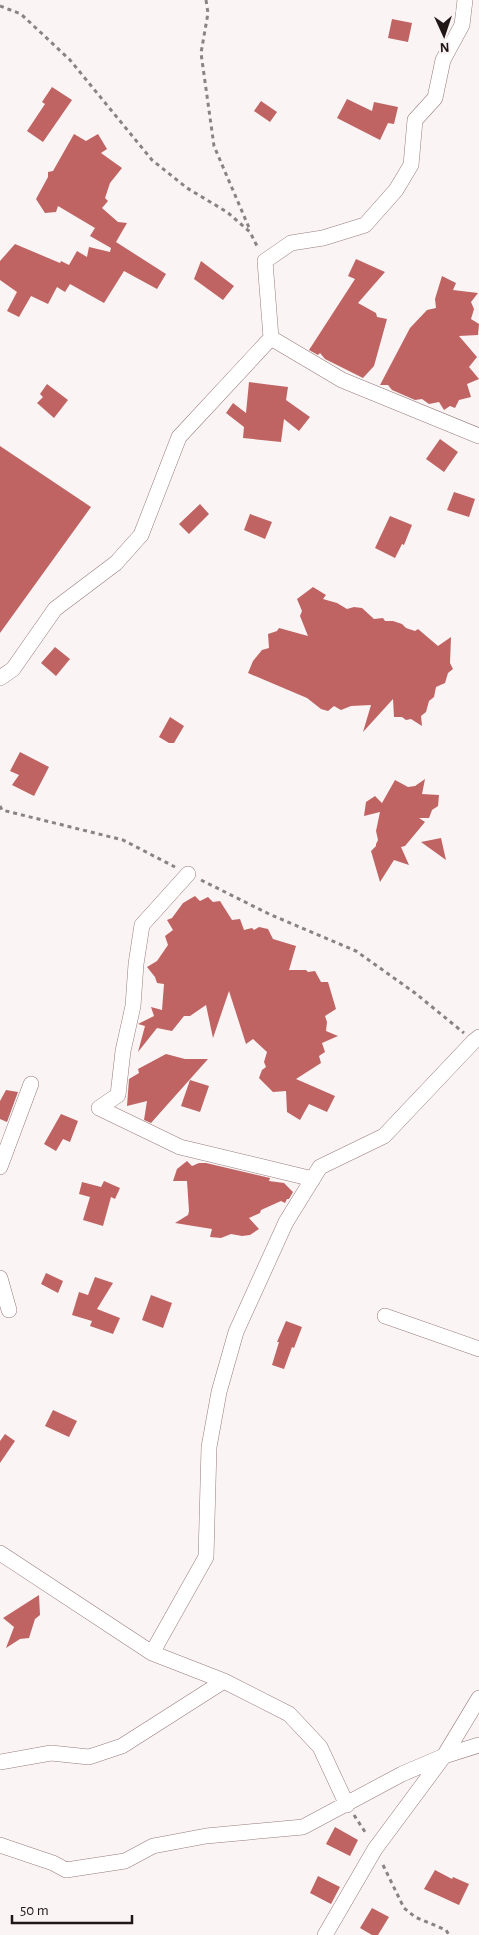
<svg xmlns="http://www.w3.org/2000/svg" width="479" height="1935" viewBox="0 0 479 1935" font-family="'Alegreya Sans',sans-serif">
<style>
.building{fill:#c06363}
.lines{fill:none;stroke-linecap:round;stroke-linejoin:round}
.minor-casing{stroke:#987c7b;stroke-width:16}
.path{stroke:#8b8383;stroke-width:3;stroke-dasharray:4 4;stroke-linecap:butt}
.minor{stroke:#fff;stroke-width:15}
</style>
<rect width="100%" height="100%" fill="#faf4f4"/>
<!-- building -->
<path class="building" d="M392,19L412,23L408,42L388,38Z
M52,87L72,100L43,142L27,131L45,104L42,102Z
M347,99L372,111L374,102L398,107L394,124L388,123L380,140L337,118Z
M261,101L277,112L270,122L254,111Z
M74,134L86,141L98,134L107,149L101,153L122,168L110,183L105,198L108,201L102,208L118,222L127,223L116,242L166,274L157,289L124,271L104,303L70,284L65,292L57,287L48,304L31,296L19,317L7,311L17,292L0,280V261L15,244L60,263L61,261L69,265L77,251L87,257L89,247L110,252L111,248L90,236L95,228L58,206L56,212L45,213L36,199L48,177V172L53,171Z
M356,259L385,272L358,303L376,313L377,317L387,319L374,366L363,378L325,359L320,353L318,355L309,350L355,279L348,276Z
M201,261L234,286L223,300L194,279Z
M442,276L456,283L453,290L478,293L471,302L474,309L471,319L479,324L478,335L459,336L477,357L469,367L479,379L467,384L471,397L459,400L455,408L450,406L444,410L439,402L429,404L422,399L415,400L392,390L388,385H380L410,328L427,310L436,308L435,299Z
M249,382L288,387L286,400L310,417L299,431L284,419L281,442L243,438L244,427L226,413L233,403L246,413Z
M47,384L68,400L54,418L37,403L43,397L40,394Z
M440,439L458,452L444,472L426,459Z
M0,446L91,507L0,633Z
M454,492L475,499L469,517L447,510Z
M200,504L209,514L189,534L179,524Z
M250,514L272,522L265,539L244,530Z
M390,516L412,525L404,545L402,544L395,558L375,548Z
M313,587L326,595L323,599L337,603L347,609L354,607L362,608L374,619L383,618L385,621H393L402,624L406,628L415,631L418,629L438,646L451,637L450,663L453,669L448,673L445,683L436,687L434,697L429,701L426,712L421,716L422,726L411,719L406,720L402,717H394L393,699L363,732L371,705L351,706L341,710L334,706L328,711L321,709L307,698L248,673L253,661L262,650L269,648L268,634L277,631L279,628L308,636L300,616L302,611L297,599Z
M55,647L70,659L56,676L41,663Z
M170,717L184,726L174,743H169L159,737Z
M20,752L49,767L34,796L12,785L19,775L10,771Z
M425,779L422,794L439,795L438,806L432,810L429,818H419L425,822L405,846L401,847L409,865L394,860L380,882L371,851L376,846V844L378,840L376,831L380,812L364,816L366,802L375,796L382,803L395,780L408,787L415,786Z
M441,838L446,860L421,842Z
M195,896L200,901L208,897L213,902L220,901L232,920L240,919L244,930L252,928L254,930L259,927L268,929L273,939L296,946L289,970H306L308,972L315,971L321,982H328L336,1009L325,1016L327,1022L326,1031L338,1036L322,1043L325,1052L319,1056L321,1063L296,1079L335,1096L327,1112L309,1104L300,1120L287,1112L286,1091L273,1092L259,1078L262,1070L266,1067L264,1062L267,1052L253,1039L246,1044L229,991L213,1038L206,1005L190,1016H184L172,1031L157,1028L138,1052L145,1026L138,1024L154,1016L151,1007L162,1010L164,984L157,983L155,977L147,967L157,961L168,945L165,936L173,930L167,920L172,918L183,903Z
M166,1054L185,1059H208L151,1123L144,1120L147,1101L127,1106L129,1079L139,1073L138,1069Z
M190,1080L209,1086L200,1112L181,1106Z
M6,1090L18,1092L7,1122L0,1119V1101Z
M61,1114L78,1121L70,1142L63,1139L56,1151L44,1144Z
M187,1161L192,1166L199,1163H206L270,1178L269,1181L284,1183L293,1192L289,1199H287L285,1203L281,1201L261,1210L260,1213L249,1218L259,1229L250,1235L242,1236L231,1234L221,1238L210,1237L212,1229L175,1223L188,1215L189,1211L187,1181H173L177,1169Z
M104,1181L120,1188L115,1199L111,1197L103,1226L83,1220L90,1197L79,1194L82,1182L101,1187Z
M46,1273L63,1281L58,1293L41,1284Z
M95,1277L113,1283L97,1309L120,1318L113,1334L90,1326L92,1321L72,1315L79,1292L88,1295Z
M151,1295L172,1303L163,1328L142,1320Z
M286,1321L302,1327L294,1348L292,1347L284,1369L272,1365L279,1342H277Z
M53,1410L77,1421L69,1437L45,1426Z
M5,1434L15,1441L0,1463V1441Z
M39,1595L40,1615L35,1619L29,1638L20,1639L6,1648L14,1627L3,1618Z
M335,1827L358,1840L350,1856L326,1844Z
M435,1870L452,1879L453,1877L469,1884L459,1905L424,1889Z
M318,1876L340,1887L331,1904L310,1893Z
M372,1908L389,1917L378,1935H372L360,1928Z"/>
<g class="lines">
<defs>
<path id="minor" d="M271,338L342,380L479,436
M0,678L13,669L55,609L116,563L141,535L179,437L271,338L265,261L291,243L323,238L365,225L396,190L411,165L415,120L435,98L443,60L462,25L465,0
M188,874L142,925L136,964L133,1006L123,1051L118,1095L99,1108L180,1147L313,1179
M0,1167L31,1084
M0,1278L9,1310
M385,1316L479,1349
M0,1553L152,1653L224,1681L289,1714L320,1747L347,1805
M152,1653L206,1557L209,1447L219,1392L236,1332L286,1222L320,1167L384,1136L474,1041L479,1037
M0,1762L51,1753L89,1757L122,1746L224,1681
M0,1845L53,1863L66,1870L125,1861L153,1846L206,1836L303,1827L402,1774L444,1756L479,1745
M325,1935L375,1849L444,1756L479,1698"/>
</defs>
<!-- minor casing -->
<use href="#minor" class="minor-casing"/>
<!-- path -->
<path class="path" d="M206,0L208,13L201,53L214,146L250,230
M0,6L21,14L70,60L152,160L187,188L227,212L250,232L258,248
M0,806L2,810L123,840L175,867
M201,880L269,914L356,951L415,993L464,1033
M354,1815L367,1835
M383,1865L404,1908L415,1917L446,1930L449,1935"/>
<!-- minor -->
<use href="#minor" class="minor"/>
</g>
<!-- north arrow -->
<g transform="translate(444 35) rotate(177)" stroke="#faf4f4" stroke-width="4" paint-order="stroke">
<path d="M0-4L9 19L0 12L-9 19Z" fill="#221717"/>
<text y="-8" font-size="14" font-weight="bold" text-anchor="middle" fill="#221717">N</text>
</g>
<!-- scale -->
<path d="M12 1915v8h120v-8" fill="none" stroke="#221717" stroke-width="2.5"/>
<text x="20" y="1915" font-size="15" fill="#221717" stroke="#faf4f4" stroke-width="4" paint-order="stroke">50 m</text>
</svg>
